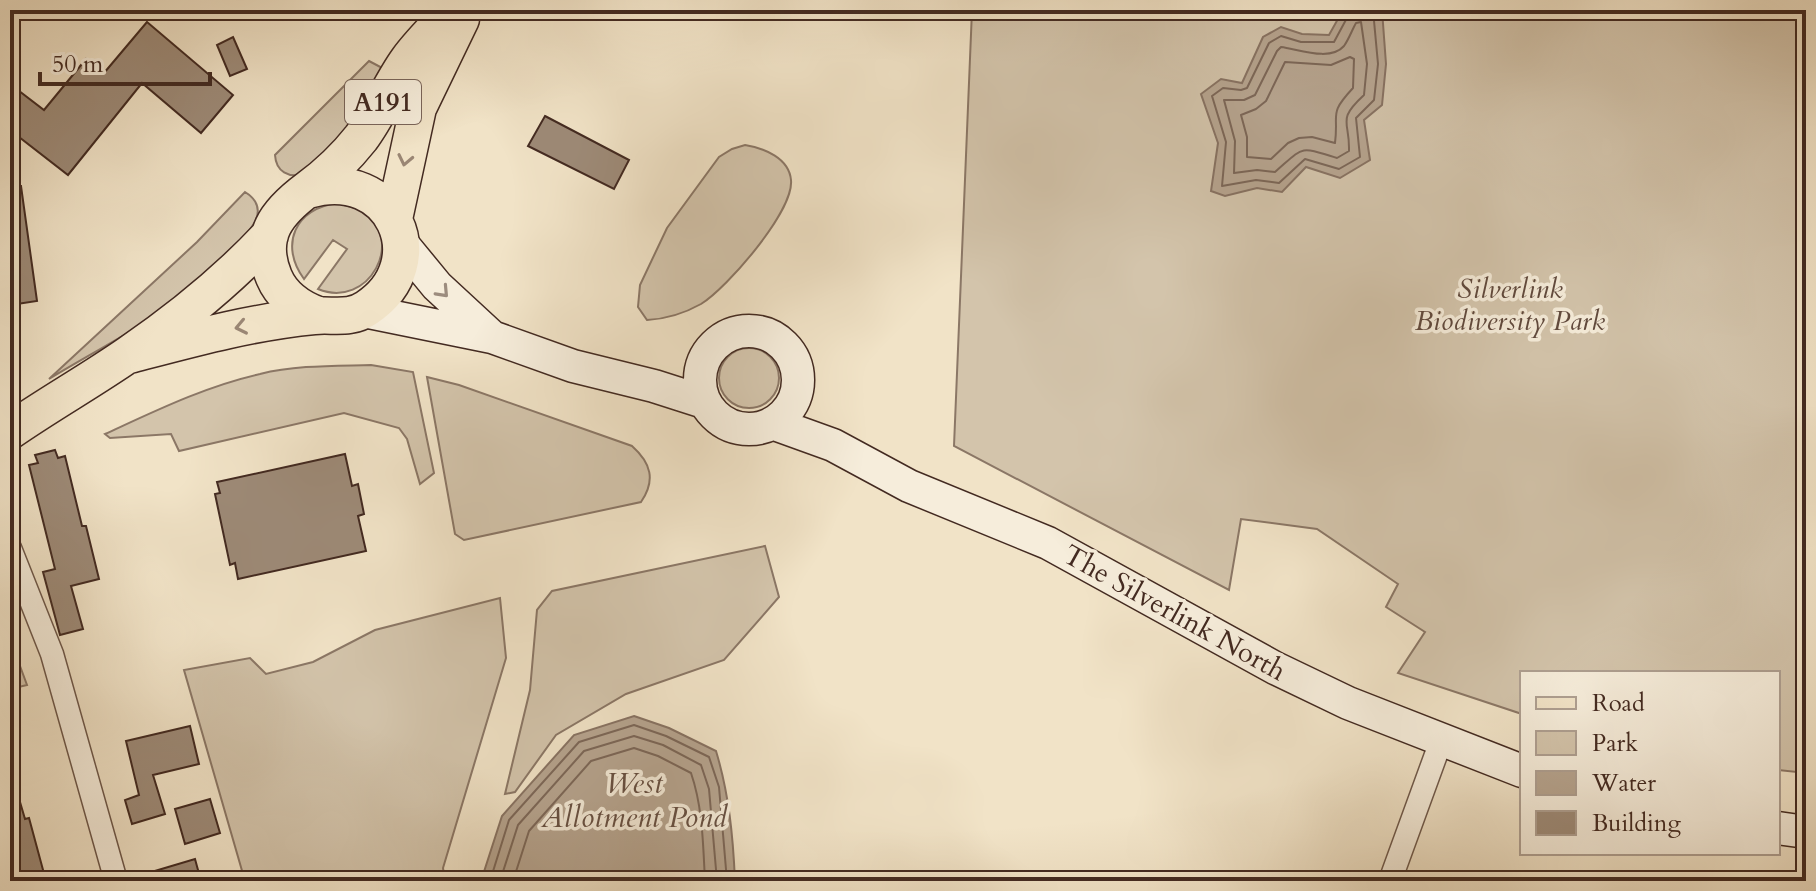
<svg xmlns="http://www.w3.org/2000/svg" width="1816" height="891" viewBox="0 0 1816 891" font-family="Cardo,serif">
<style>
.green{fill:#d3c4ab;stroke:#8b7766;stroke-width:2}
.water{fill:#b6a48f;stroke:#887363;stroke-width:2}
.lines{fill:none;stroke-linecap:round;stroke-linejoin:round}
.shore{stroke:#7c6758;stroke-width:2}
.building{fill:#9d8a77;stroke:#432a21;stroke-width:2}
.street-casing{stroke:#6e584a;stroke-width:25}
.secondary-casing{stroke:#432a21;stroke-width:35}
.primary-casing{stroke:#432a21;stroke-width:39}
.street{stroke:#f6eddb;stroke-width:22}
.secondary{stroke:#f6eddb;stroke-width:32}
.primary{stroke:#f1e3c7;stroke-width:36}
.oneway{stroke:#9a8674}
.oneway2{stroke:#9c8c7e}
.labels{text-anchor:middle;stroke-width:7;stroke-linejoin:round;paint-order:stroke}
.shield{fill:#f6eddb;stroke:#796459;stroke-width:2}
.shield-label{font-size:26px;font-weight:bold;fill:#432a21}
.park-label{font-size:28px;font-style:italic;fill:#60493d;stroke:#f6eddb}
.street-label{font-size:28px;fill:#432a21;stroke:#f6eddb}
.water-label{font-size:30px;font-style:italic;fill:#664f42;stroke:#f6eddb}
</style>
<rect width="100%" height="100%" fill="#f1e3c7"/>
<filter id="stains"><feTurbulence type="fractalNoise" baseFrequency=".0025" numOctaves="4"/><feColorMatrix values="0 0 0 0 .2 0 0 0 0 .09 0 0 0 0 .02 0 0 0 .5 -.17"/></filter>
<radialGradient id="worn" r=".72"><stop offset=".6" stop-color="#630" stop-opacity="0"/><stop offset="1" stop-color="#630" stop-opacity=".3"/></radialGradient>
<!-- green -->
<path class="green" d="M972,10H1806V773L1778,770V673H1522V714L1398,673L1425,632L1386,607L1398,584L1317,529L1241,519L1229,590L954,446Z
M369,61L386,70L352,127L303,174C289,178 276,172 275,155Z
M745,145C764,148 789,158 791,180C794,211 727,288 701,304C685,313 665,319 647,320L638,307L640,285L667,228L719,157L732,149Z
M245,192C274,210 247,234 231,251C220,263 210,277 197,287C151,322 99,349 49,379L197,242Z
M338,203C345,206 355,207 362,211C407,239 369,310 318,289L347,249L333,240L304,279C279,245 295,208 338,203Z
M719 378a30 30 0 1 1 60 0a30 30 0 1 1-60 0Z
M371,365L413,372L434,473L420,484L407,439L399,428L344,413L179,451L171,434L110,438L105,434C155,411 206,386 260,374C296,365 335,366 371,365Z
M427,377L459,385L632,446C651,463 656,480 641,502L464,540L455,534Z
M765,546L779,597L724,660L626,694L556,735L515,792L505,794L530,690L537,610L552,591Z
M500,598L506,658L443,868L445,881H245L184,670L250,658L266,674L313,662L375,630Z
M10,639L27,685L10,689Z"/>
<!-- water -->
<path class="water" d="M1343,10H1382L1386,64L1382,105L1364,120L1370,160L1340,178L1306,167L1282,192L1257,188L1225,196L1211,191L1218,143L1201,94L1221,79L1242,83L1263,37L1281,27L1302,34L1329,35Z
M634,716L669,728L716,751C729,794 733,836 735,881H481L502,816L574,735Z"/>
<g class="lines">
<!-- shore -->
<path class="shore" d="M1349,10L1348,16L1334,42H1301L1281,36L1269,43L1247,88L1241,90L1223,88L1212,96L1226,142L1222,186L1256,180L1279,183L1305,159L1339,169L1360,157L1356,118L1374,100L1378,64L1373,10
M1361,22L1367,64L1364,95C1336,121 1350,120 1349,151L1337,158C1298,146 1305,146 1275,172L1257,170L1234,173L1235,141L1224,100H1244L1255,95L1277,51L1281,47C1298,49 1330,62 1344,46C1349,39 1352,30 1356,23Z
M1350,57L1354,59L1353,88C1328,115 1339,112 1335,143L1312,137L1299,138L1288,143L1271,159L1247,157V137L1241,115L1256,109L1266,101L1285,62L1331,65Z
M490,881L509,820L579,742L634,725L666,736L709,757L719,787L727,881
M500,881L518,825L584,751L634,736L663,745L701,765L709,789L717,881
M513,881L529,831L591,761L634,748L658,756L691,773C703,808 703,845 705,881"/>
</g>
<!-- building -->
<path class="building" d="M147,22L233,95L201,133L142,83L68,175L10,130V84L44,110L86,59L104,73Z
M233,37L247,69L230,76L217,45Z
M545,116L629,160L614,189L528,146Z
M10,186H21L37,301L10,305Z
M55,450L58,458L65,456L82,526H86L99,579L71,586L83,629L60,635L43,572L55,569L29,465L38,463L35,455Z
M345,454L352,486L358,484L364,514L358,516L366,551L238,579L235,563L230,565L215,494L220,493L217,482Z
M190,726L199,764L153,775L165,814L132,824L125,800L139,795L126,741Z
M15,785L25,819L29,818L46,881H15L10,865V786Z
M210,799L220,833L185,844L175,809Z
M195,859L201,881H139L138,876Z"/>
<g class="lines">
<defs>
<path id="street" d="M10,548L52,654L116,881
M1390,881L1441,741"/>
<path id="secondary" d="M400,241L437,286L490,335
M364,311L492,337L573,366L654,386L704,402
M700 380a49 49 0 1 1 98 0a49 49 0 1 1-98 0Z
M772,423L833,445L909,486L1048,543L1275,668L1348,703L1522,771
M1778,828L1806,832"/>
<path id="primary" d="M394,219L418,108L461,19
M318,315C299,308 282,296 274,277C257,236 277,212 308,189C327,175 346,157 361,138C379,114 390,85 408,60C421,42 438,26 453,10
M129,355C190,339 251,322 314,316C333,314 350,320 367,308C436,262 392,165 308,190
M10,431C49,404 90,381 129,354C180,319 228,280 270,235"/>
</defs>
<!-- street casing -->
<use href="#street" class="street-casing"/>
<!-- secondary casing -->
<use href="#secondary" class="secondary-casing"/>
<!-- primary casing -->
<use href="#primary" class="primary-casing"/>
<!-- street -->
<use href="#street" class="street"/>
<!-- secondary -->
<use href="#secondary" class="secondary"/>
<!-- primary -->
<use href="#primary" class="primary"/>
</g>
<!-- one-way arrows -->
<defs><path id="oneway-chevron" d="M-2-3.5L2.5 0L-2 3.5" fill="none" stroke-width="1.6" stroke-linecap="round" stroke-linejoin="round" transform="scale(2)"/></defs>
<g class="oneway">
<use href="#oneway-chevron" transform="translate(405 160) rotate(102)"/>
<use href="#oneway-chevron" transform="translate(241 327) rotate(168)"/>
</g>
<use class="oneway2" href="#oneway-chevron" transform="translate(443 292) rotate(47)"/>
<g class="labels">
<!-- shield labels -->
<rect class="shield" x="345" y="80" width="76" height="44" rx="6"/>
<g class="shield-label">
<text x="383" y="111">A191</text>
</g>
<!-- park labels -->
<g class="park-label">
<text x="1510" y="298">Silverlink<tspan x="1510" dy="32">Biodiversity Park</tspan></text>
</g>
<!-- street labels -->
<g class="street-label">
<text transform="translate(1175 612) rotate(29)" y="10">The Silverlink North</text>
</g>
<!-- water labels -->
<g class="water-label">
<text x="634" y="793">West<tspan x="634" dy="34">Allotment Pond</tspan></text>
</g>
</g>
<!-- margin -->
<rect width="1816" height="891" fill="none" stroke="#f1e3c7" stroke-width="40"/>
<rect x="12" y="12" width="1792" height="867" fill="none" stroke="#432a21" stroke-width="4"/>
<rect x="20" y="20" width="1776" height="851" fill="none" stroke="#432a21" stroke-width="2"/>
<!-- legend -->
<rect x="1520" y="671" width="260" height="184" fill="#f6eddb" stroke="#ae9f91" stroke-width="2"/>
<rect x="1536" y="697" width="40" height="12" fill="#f1e3c7" stroke="#ae9f91" stroke-width="2"/>
<text x="1592" y="711" font-size="24" fill="#432a21">Road</text>
<rect x="1536" y="731" width="40" height="24" fill="#d3c4ab" stroke="#ae9f91" stroke-width="2"/>
<text x="1592" y="751" font-size="24" fill="#432a21">Park</text>
<rect x="1536" y="771" width="40" height="24" fill="#b6a48f" stroke="#ae9f91" stroke-width="2"/>
<text x="1592" y="791" font-size="24" fill="#432a21">Water</text>
<rect x="1536" y="811" width="40" height="24" fill="#9d8a77" stroke="#ae9f91" stroke-width="2"/>
<text x="1592" y="831" font-size="24" fill="#432a21">Building</text>
<!-- scale -->
<path d="M40 72v12h170v-12" fill="none" stroke="#432a21" stroke-width="4"/>
<text x="52" y="72" font-size="24" fill="#432a21" stroke="#f6eddb" stroke-width="6" paint-order="stroke">50 m</text>
<rect width="100%" height="100%" filter="url(#stains)"/>
<rect width="100%" height="100%" fill="url(#worn)"/>
</svg>
